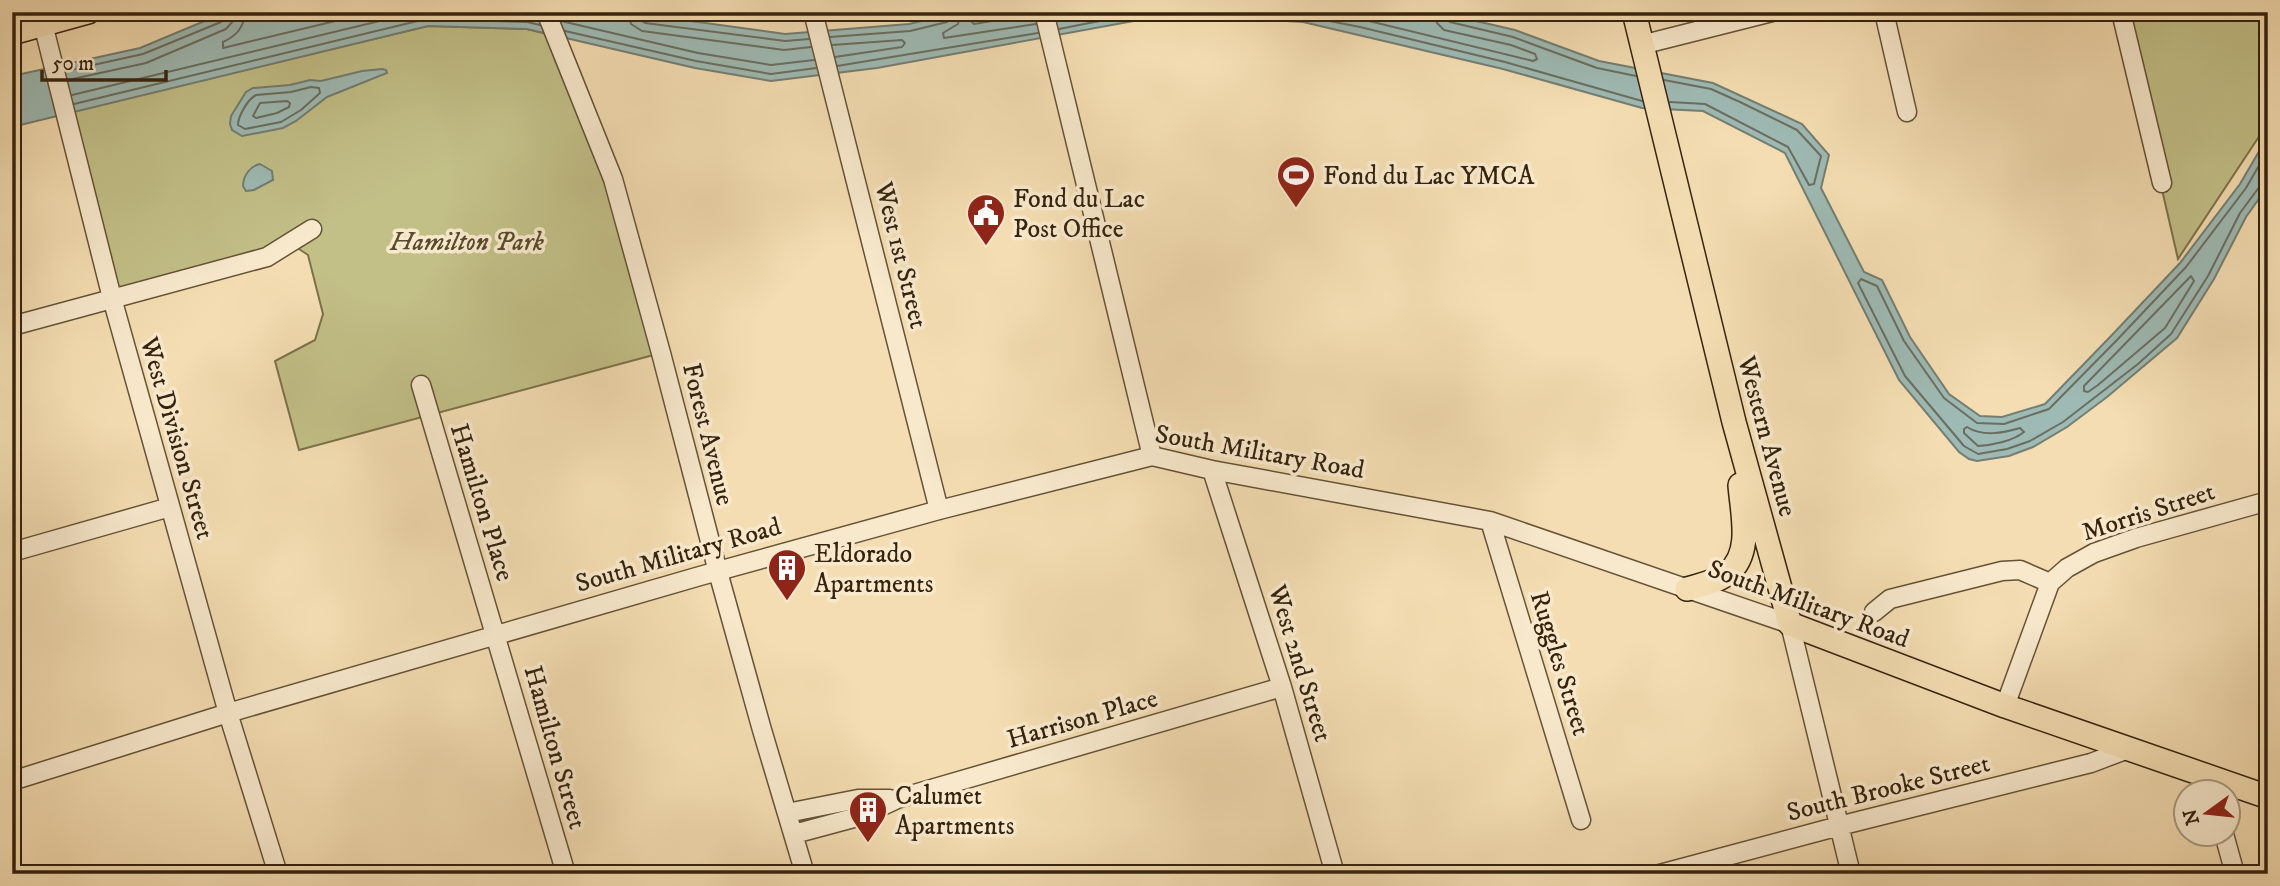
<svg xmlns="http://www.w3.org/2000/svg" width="2280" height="886" viewBox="0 0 2280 886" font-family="'IM FELL DW Pica',serif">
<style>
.green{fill:#c2bf87;stroke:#7c714a;stroke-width:2}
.water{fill:#9ebab4;stroke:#747e72;stroke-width:2}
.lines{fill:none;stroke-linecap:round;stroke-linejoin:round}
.shore{stroke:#6a6e61;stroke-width:2}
.minor-casing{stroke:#655237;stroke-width:21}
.major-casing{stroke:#35230e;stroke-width:26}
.minor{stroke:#f8e9cd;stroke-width:18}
.major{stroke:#f4ddb2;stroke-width:23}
.labels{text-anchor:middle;stroke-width:7;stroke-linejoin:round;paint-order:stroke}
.poi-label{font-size:26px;fill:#35230e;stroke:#f8e9cd;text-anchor:start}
.park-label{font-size:26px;font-style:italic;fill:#584a2c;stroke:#f8e9cd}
.street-label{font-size:26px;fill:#35230e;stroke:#f8e9cd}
</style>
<rect width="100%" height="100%" fill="#f4ddb2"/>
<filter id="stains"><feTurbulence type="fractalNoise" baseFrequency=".00286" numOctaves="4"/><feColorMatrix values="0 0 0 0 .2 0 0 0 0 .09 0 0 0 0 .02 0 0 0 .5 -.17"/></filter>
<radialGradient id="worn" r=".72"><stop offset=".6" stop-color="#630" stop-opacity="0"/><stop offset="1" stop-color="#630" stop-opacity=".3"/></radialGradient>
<!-- green -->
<path class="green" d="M2121,12H2268V123L2178,259Z
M428,26L527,29L555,36L604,154L661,353L299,450L275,361L315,340L323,314L308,255L290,243L112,298L65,113Z"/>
<!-- water -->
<path class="water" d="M226,12H625L785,34L909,24L960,12H1437L1515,30L1599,61L1713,83L1802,124L1829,155L1821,188L1864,272L1882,280L1910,337L1949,394L1980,416L2002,417L2045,404L2111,336L2180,263L2240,184L2268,136V186L2246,217L2214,279L2177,338L2107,397L2067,427L2033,447L2009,456L1977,461L1969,459L1959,452L1899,380L1785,153L1703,111L1642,108L1503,69L1303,22L1172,14L877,68L771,81L695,68L527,29L428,26L12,127V76L140,48Z
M382,69L386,70L387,73L327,97L296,121L283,128L242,136L232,130L230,124L231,116L246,92L253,88L290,85L310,80L321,81L362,71Z
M260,164L272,171L273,180L254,190L246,191L243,186C243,176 250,166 260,164Z"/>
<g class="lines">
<!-- shore -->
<path class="shore" d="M245,12C244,28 236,36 223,42V48L373,12
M628,12L631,24L642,31L784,50L811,47
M637,12L638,19L645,23L785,41L809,39
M961,12L958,24L943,33L944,38L1036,24
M972,12L971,21L974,24L1034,14
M1253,12L1304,16L1360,27L1505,62L1642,101
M1332,12L1533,61L1537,59L1535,54L1511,45L1444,30L1437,23L1435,12
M1444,12L1445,18L1450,22L1513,37L1597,68L1636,76
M561,21L698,53L771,65L814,60
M1059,29L1145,12
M565,31L696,61L771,74L816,68
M830,37L910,31L947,22L951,18L952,12
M832,45L902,40L905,43L902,47L835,57
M837,66L1038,33
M66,71L143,54L221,22L225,18L226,12
M68,80L146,63L226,29L233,21L234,12
M1664,80L1711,89L1740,102L1797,130L1821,156L1814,184L1809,185L1788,147L1705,104L1670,102
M311,87L319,88L320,93L301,110L281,122L245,129L238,125C238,116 248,99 256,95L291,92Z
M72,95L417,12
M287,101L290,103L289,107L277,113L256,118L253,116L260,103Z
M74,104L426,19L527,22L540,25
M2268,150L2246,188L2186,267L2116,341L2049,409L2004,424L1977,423L1944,398L1904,341L1877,286L1861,279L1858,283L1905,376L1964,446L1978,454L2007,449L2030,441L2063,422L2138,364L2171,334L2208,276L2240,213L2260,186L2268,183
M2191,276L2194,281L2165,328L2098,385L2088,392L2084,391V386Z
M1967,427C1983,437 2003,433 2020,428L2024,432C2013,441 1993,445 1978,446L1964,433V429Z"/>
<defs>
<path id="minor" d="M40,12L112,298L228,713L278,874
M546,12L613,179L661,353L718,572L762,730L805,874
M813,12L939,510
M1044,12L1152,456
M1884,12L1907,112
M2121,12L2162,183
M1641,45L1772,12
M12,326L267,257L312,229
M421,385L566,874
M1212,470L1282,687L1335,874
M1490,521L1581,820
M12,552L170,507
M1874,612L1890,599L2002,571L2020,570L2050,583
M2005,706L2050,583L2067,568L2094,553L2136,538L2268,501
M12,781L228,713L700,576L939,510L1152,456L1212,470L1490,521L1790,624L1851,874
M787,813L858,799H890
M794,834L861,816L897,799L1282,687
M2224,834L2235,874
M1660,874L1839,826L2091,763L2128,749"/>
<path id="major" d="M1634,12L1734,422L1790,624L2005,706L2268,797
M12,33L88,12
M1687,589C1700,585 1717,582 1728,573C1753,553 1742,513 1740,485"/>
</defs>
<!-- minor casing -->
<use href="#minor" class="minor-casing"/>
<!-- major casing -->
<use href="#major" class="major-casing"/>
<!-- minor -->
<use href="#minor" class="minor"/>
<!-- major -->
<use href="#major" class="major"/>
</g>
<!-- icons -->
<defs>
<symbol id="stadium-pin" viewBox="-11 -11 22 30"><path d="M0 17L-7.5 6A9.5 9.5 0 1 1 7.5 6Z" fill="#8f2418" stroke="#f8e9cd"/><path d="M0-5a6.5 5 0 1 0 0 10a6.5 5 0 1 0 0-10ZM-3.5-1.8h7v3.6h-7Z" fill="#fff"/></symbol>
<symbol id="civic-pin" viewBox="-11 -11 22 30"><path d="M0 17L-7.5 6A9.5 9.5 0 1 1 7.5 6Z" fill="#8f2418" stroke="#f8e9cd"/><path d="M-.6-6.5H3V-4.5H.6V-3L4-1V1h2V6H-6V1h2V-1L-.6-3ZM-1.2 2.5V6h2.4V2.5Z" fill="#fff"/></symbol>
<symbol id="building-pin" viewBox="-11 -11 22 30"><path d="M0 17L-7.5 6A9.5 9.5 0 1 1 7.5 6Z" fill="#8f2418" stroke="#f8e9cd"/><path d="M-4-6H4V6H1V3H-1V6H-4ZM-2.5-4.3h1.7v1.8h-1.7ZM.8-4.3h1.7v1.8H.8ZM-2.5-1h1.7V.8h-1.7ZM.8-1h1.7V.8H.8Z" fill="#fff"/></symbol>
</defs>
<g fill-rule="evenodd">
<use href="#stadium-pin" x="1274" y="153" width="44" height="60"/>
<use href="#civic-pin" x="964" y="191" width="44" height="60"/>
<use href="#building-pin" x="765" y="546" width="44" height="60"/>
<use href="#building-pin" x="846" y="788" width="44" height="60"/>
</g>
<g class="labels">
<!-- poi labels -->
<g class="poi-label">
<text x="1323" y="184">Fond du Lac YMCA</text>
<text x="1013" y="207">Fond du Lac<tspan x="1013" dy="30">Post Office</tspan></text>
<text x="814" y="562">Eldorado<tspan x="814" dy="30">Apartments</tspan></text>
<text x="895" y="804">Calumet<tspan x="895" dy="30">Apartments</tspan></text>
</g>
<!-- park labels -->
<g class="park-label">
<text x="467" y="250">Hamilton Park</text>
</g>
<!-- street labels -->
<g class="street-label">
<text transform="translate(902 255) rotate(76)" y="9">West 1st Street</text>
<text transform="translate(709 434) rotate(76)" y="9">Forest Avenue</text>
<text transform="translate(1768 436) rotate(75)" y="9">Western Avenue</text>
<text transform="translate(178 438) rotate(74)" y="9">West Division Street</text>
<text transform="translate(1260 451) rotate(10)" y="9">South Military Road</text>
<text transform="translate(483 502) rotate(73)" y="9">Hamilton Place</text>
<text transform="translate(2148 511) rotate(-18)" y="9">Morris Street</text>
<text transform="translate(678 554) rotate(-16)" y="9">South Military Road</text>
<text transform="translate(1809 603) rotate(20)" y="9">South Military Road</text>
<text transform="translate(1301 663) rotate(73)" y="9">West 2nd Street</text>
<text transform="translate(1561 663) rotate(73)" y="9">Ruggles Street</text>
<text transform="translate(1082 718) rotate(-16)" y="9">Harrison Place</text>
<text transform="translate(556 747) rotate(74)" y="9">Hamilton Street</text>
<text transform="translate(1888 787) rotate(-14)" y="9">South Brooke Street</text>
</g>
</g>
<!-- margin -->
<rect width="2280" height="886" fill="none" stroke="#f4ddb2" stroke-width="42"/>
<rect x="14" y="14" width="2252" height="858" fill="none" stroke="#35230e" stroke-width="3.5"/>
<rect x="21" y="21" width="2238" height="844" fill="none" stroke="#35230e" stroke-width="2"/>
<!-- north arrow -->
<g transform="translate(2207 813) rotate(255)"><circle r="33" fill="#f8e9cd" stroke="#aa9a81" stroke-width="2"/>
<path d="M0-5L12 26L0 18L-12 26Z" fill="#8f2418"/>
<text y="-10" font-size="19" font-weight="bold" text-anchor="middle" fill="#35230e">N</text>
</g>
<!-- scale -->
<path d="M42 70v10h124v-10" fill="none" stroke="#35230e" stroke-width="3.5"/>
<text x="52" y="70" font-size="21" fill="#35230e" stroke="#f8e9cd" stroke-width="5" paint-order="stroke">50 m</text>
<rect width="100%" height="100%" filter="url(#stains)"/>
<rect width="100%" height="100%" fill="url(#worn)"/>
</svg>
